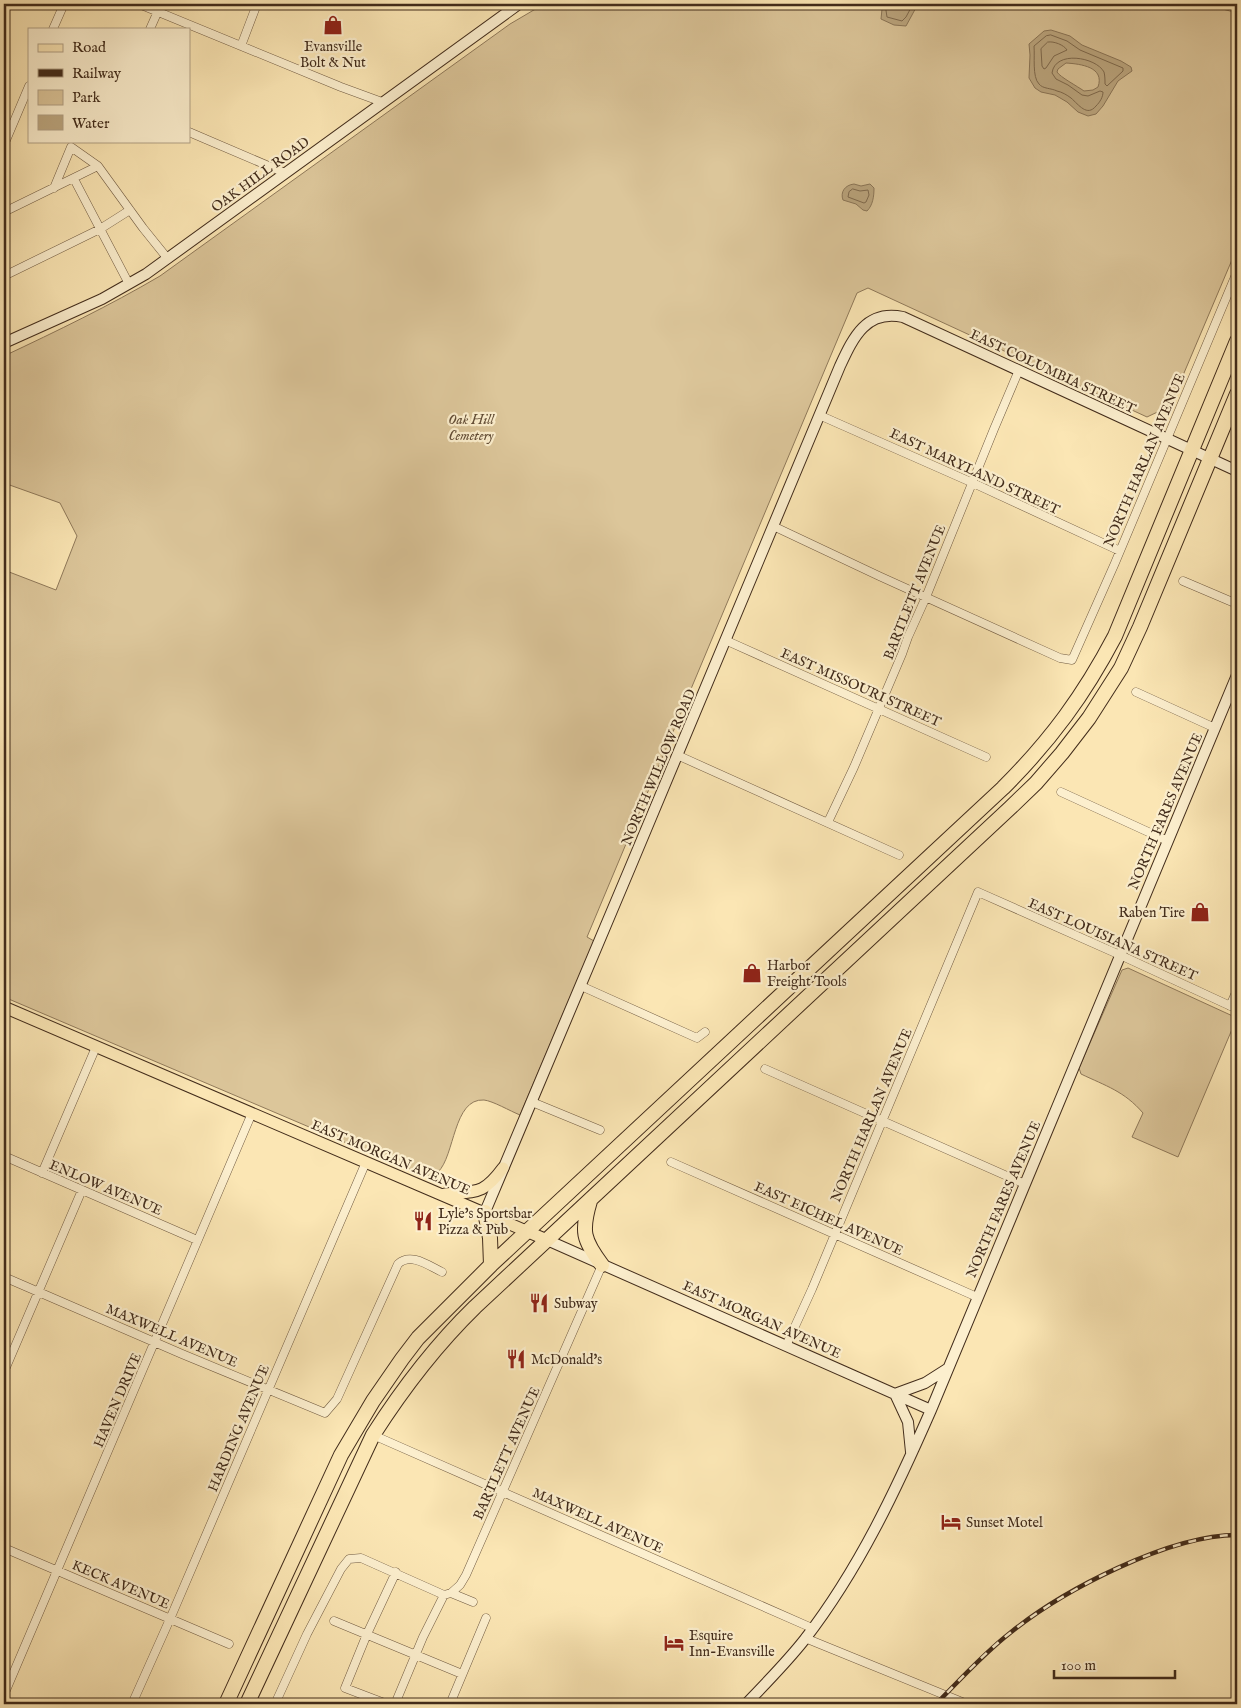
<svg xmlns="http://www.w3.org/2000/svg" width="1241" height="1708" viewBox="0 0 1241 1708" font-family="'IM FELL English',serif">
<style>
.green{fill:#dcc69a;stroke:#8f795a}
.water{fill:#bca780;stroke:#8b7658;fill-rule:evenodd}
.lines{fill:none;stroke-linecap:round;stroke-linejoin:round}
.shore{stroke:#7f6a4e;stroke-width:1}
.street-casing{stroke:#705a41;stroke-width:9}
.secondary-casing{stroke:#422c1b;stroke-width:12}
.primary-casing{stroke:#422c1b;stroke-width:13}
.highway-casing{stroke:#422c1b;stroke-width:16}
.street{stroke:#fcefce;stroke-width:8}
.secondary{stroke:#fcefce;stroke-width:10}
.primary{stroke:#fbe6b4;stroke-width:11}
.highway{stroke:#fbe6b4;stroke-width:14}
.rail-casing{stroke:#422c1b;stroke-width:4.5}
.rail{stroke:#fcefce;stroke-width:2.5;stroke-dasharray:8;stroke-linecap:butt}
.labels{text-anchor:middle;stroke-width:4.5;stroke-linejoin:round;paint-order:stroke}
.poi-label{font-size:14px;fill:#422c1b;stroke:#fcefce;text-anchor:start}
.street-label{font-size:14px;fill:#422c1b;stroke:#fcefce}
.park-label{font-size:14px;font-style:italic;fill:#614b34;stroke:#fcefce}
</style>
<rect width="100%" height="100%" fill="#fbe6b4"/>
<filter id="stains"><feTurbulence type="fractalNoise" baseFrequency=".004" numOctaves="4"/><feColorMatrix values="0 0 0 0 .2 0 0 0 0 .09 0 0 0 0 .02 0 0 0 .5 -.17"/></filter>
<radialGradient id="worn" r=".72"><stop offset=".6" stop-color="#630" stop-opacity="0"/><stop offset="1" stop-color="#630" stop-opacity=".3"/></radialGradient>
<!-- green -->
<path class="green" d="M544,4H1205L1237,13V248L1170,406L1147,417L868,288L857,293L587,937L594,941L520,1115C510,1111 493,1101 484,1100C453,1098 455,1156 438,1172C436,1174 433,1174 431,1176L417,1172L349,1144L4,997V570L56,590L77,536L60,503L4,483V356C57,331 109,306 160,276L510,24Z
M1128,968L1237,1018L1236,1028L1233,1027L1178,1157L1132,1137L1143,1113C1124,1091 1106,1086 1081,1074L1079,1068L1122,970Z"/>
<!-- water -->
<path class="water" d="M880,4H918L906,26L894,25L881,19L882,9Z
M1051,30L1070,36L1082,45L1121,61L1131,67L1132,71L1118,81L1103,106L1096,114L1088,116L1078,112L1067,102L1055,95L1041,92L1035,88L1029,78L1030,55L1029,44L1044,31ZM1066,63C1081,64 1105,67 1098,87L1093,90L1084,91C1077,86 1060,77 1057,72L1058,69Z
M854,184L861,186L870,184L874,188C874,196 873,205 867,211L863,210L856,204L843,200C840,192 845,185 854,184Z"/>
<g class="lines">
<!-- shore -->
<path class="shore" d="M885,4L887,17L902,21L906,17L913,4
M1051,35L1067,41L1080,50L1123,68V71L1107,86L1105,84C1105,80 1105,76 1104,72C1096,57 1055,50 1052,73L1056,79L1068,85L1082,95L1088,96L1100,91L1103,92C1103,97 1100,102 1096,106C1087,117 1079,105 1071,98C1067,95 1062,92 1057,91C1051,88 1043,89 1039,84C1032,77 1035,56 1034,46L1046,36Z
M1048,42C1054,41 1064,45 1067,50L1054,56L1046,68L1044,69L1042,66L1041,49Z
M853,189L860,191L868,190L869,195L866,202L864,203L848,197L849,192Z"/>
<defs>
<path id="street" d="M139,4L341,87L382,102
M53,29L64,4
M150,29L158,11
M241,46L257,4
M189,132L285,173
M4,145L29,86
M74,179L129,284
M54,188L71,147L98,166
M4,212L98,166L143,228L168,259
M4,276L100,229L130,210
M819,415L973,483L1120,551
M773,526L879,576L1060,658L1072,660L1115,563L1237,272
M1183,581L1237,604
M725,640L986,757
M1136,692L1215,728
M677,755L899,855
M1061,792L1168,841
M828,822L854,767L902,654L908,637L926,597L994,429L1019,370
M581,986L697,1038L705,1032
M1230,1006L1237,990
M765,1069L1025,1184
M532,1102L600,1130
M4,1156L197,1240
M671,1162L977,1297
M42,1173L96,1047
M4,1277L182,1354L325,1413L337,1399L398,1264C411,1252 429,1266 442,1272
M786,1346L812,1289L978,892L1120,955L1237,1009
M4,1372L82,1190
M373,1435L812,1628
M4,1548L229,1644
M451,1593L460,1585L466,1575L602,1265
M334,1621L462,1674
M805,1638L967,1704
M4,1695L252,1113
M132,1704L170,1619L366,1162
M275,1704L307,1634L341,1569L349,1559L361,1558L444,1595L451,1593L473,1602
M387,1704L345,1688L367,1634L396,1572
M395,1704L423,1637L444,1595
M450,1704L486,1618"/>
<path id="secondary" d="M4,343L102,299L146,274L519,4
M485,1212L630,868L840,366C853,338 866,309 903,317L1237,471
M547,1240L931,1410
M911,1452L908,1422L895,1394L925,1383L947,1369
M746,1704C766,1683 787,1662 805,1639C859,1569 896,1490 931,1410L1237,675"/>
<path id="primary" d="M4,1007L547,1240
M445,1194C477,1191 483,1195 503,1168"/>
<path id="highway" d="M590,1201C581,1231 583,1240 602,1265
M485,1212L490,1238L491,1265
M226,1704L341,1455L373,1401L402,1359L418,1338L491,1265L1003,788C1051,740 1084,695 1115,636L1237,341
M247,1704L373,1435C403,1388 435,1346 475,1307L1010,808L1036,783L1062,753L1089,718L1121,668L1140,627L1237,394"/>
</defs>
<!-- street casing -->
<use href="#street" class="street-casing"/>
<!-- secondary casing -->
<use href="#secondary" class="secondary-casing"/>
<!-- primary casing -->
<use href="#primary" class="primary-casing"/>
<!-- highway casing -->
<use href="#highway" class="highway-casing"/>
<!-- street -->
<use href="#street" class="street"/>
<!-- secondary -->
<use href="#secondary" class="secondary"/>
<!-- primary -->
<use href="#primary" class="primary"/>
<!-- highway -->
<use href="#highway" class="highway"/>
<defs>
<path id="rail" d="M936,1704C960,1680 983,1654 1010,1633C1063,1590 1169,1535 1237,1535"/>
</defs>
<!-- rail casing -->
<use href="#rail" class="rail-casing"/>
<!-- rail -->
<use href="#rail" class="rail"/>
</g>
<!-- icons -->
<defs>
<symbol id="shop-bare" viewBox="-9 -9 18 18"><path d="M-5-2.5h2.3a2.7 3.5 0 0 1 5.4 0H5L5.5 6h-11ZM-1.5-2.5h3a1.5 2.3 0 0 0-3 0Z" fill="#8f2418" stroke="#fcefce" stroke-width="2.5" paint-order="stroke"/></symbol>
<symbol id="restaurant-bare" viewBox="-9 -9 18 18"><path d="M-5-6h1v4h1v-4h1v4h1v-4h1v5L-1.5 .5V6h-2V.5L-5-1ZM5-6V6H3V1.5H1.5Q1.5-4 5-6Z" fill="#8f2418" stroke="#fcefce" stroke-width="2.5" paint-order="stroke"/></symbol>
<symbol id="hotel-bare" viewBox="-9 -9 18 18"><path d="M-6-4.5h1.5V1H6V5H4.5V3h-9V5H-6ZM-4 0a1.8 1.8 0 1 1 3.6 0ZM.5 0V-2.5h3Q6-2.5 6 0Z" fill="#8f2418" stroke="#fcefce" stroke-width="2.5" paint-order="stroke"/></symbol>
</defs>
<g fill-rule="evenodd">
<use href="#shop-bare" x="319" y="11" width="28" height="28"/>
<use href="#shop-bare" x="1186" y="898" width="28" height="28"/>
<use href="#shop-bare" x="738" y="959" width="28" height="28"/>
<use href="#restaurant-bare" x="409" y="1207" width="28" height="28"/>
<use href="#restaurant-bare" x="525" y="1289" width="28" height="28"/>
<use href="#restaurant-bare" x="502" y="1345" width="28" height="28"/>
<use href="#hotel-bare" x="937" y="1508" width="28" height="28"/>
<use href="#hotel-bare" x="660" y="1629" width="28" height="28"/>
</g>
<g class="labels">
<!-- poi labels -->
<g class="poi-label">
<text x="333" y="51" text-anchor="middle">Evansville<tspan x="333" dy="16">Bolt &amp; Nut</tspan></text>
<text x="1185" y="917" text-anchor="end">Raben Tire</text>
<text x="767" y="970">Harbor<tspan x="767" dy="16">Freight Tools</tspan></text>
<text x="438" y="1218">Lyle's Sportsbar<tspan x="438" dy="16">Pizza &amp; Pub</tspan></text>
<text x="554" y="1308">Subway</text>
<text x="531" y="1364">McDonald's</text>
<text x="966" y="1527">Sunset Motel</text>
<text x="689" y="1640">Esquire<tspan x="689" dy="16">Inn-Evansville</tspan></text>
</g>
<!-- street labels -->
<g class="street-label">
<text transform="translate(260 174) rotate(-36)" y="5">OAK HILL ROAD</text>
<text transform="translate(1053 371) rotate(25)" y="5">EAST COLUMBIA STREET</text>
<text transform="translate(1144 460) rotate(-67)" y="5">NORTH HARLAN AVENUE</text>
<text transform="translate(975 471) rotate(25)" y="5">EAST MARYLAND STREET</text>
<text transform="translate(914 592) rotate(-68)" y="5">BARTLETT AVENUE</text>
<text transform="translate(861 687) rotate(24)" y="5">EAST MISSOURI STREET</text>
<text transform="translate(658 767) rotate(-67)" y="5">NORTH WILLOW ROAD</text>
<text transform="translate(1165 811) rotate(-67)" y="5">NORTH FARES AVENUE</text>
<text transform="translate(1113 939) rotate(24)" y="5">EAST LOUISIANA STREET</text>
<text transform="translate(871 1115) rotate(-67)" y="5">NORTH HARLAN AVENUE</text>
<text transform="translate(391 1157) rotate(23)" y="5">EAST MORGAN AVENUE</text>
<text transform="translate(106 1187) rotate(23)" y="5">ENLOW AVENUE</text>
<text transform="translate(1003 1199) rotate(-67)" y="5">NORTH FARES AVENUE</text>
<text transform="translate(829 1218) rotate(24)" y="5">EAST EICHEL AVENUE</text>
<text transform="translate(762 1319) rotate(24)" y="5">EAST MORGAN AVENUE</text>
<text transform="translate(172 1335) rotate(23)" y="5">MAXWELL AVENUE</text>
<text transform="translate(117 1400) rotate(-67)" y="5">HAVEN DRIVE</text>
<text transform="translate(238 1428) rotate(-67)" y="5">HARDING AVENUE</text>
<text transform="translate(506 1453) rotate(-66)" y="5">BARTLETT AVENUE</text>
<text transform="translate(598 1520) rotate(24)" y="5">MAXWELL AVENUE</text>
<text transform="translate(121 1584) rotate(23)" y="5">KECK AVENUE</text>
</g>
<!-- park labels -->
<g class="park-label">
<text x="471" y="424">Oak Hill<tspan x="471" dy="16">Cemetery</tspan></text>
</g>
</g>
<!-- margin -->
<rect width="1241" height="1708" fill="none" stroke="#fbe6b4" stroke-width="20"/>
<rect x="5" y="5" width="1231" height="1698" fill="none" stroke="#422c1b" stroke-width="2.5"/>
<rect x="10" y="10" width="1221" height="1688" fill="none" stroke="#422c1b"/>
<!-- legend -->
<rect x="28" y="28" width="162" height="115" fill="#fcefce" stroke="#b2a186"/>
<rect x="38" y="44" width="25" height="8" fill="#fbe6b4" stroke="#b2a186"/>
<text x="72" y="52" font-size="15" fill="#422c1b">Road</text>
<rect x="38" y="69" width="25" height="8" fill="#422c1b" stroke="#b2a186"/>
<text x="72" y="78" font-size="15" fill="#422c1b">Railway</text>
<rect x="38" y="90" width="25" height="15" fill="#dcc69a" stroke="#b2a186"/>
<text x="72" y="102" font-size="15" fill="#422c1b">Park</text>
<rect x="38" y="115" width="25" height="15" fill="#bca780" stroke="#b2a186"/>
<text x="72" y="128" font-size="15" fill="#422c1b">Water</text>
<!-- scale -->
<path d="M1054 1670v8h121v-8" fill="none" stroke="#422c1b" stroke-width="2.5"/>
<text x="1061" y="1670" font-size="15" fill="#422c1b" stroke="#fcefce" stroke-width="4" paint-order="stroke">100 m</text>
<rect width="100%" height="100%" filter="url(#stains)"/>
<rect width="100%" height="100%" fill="url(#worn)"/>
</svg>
